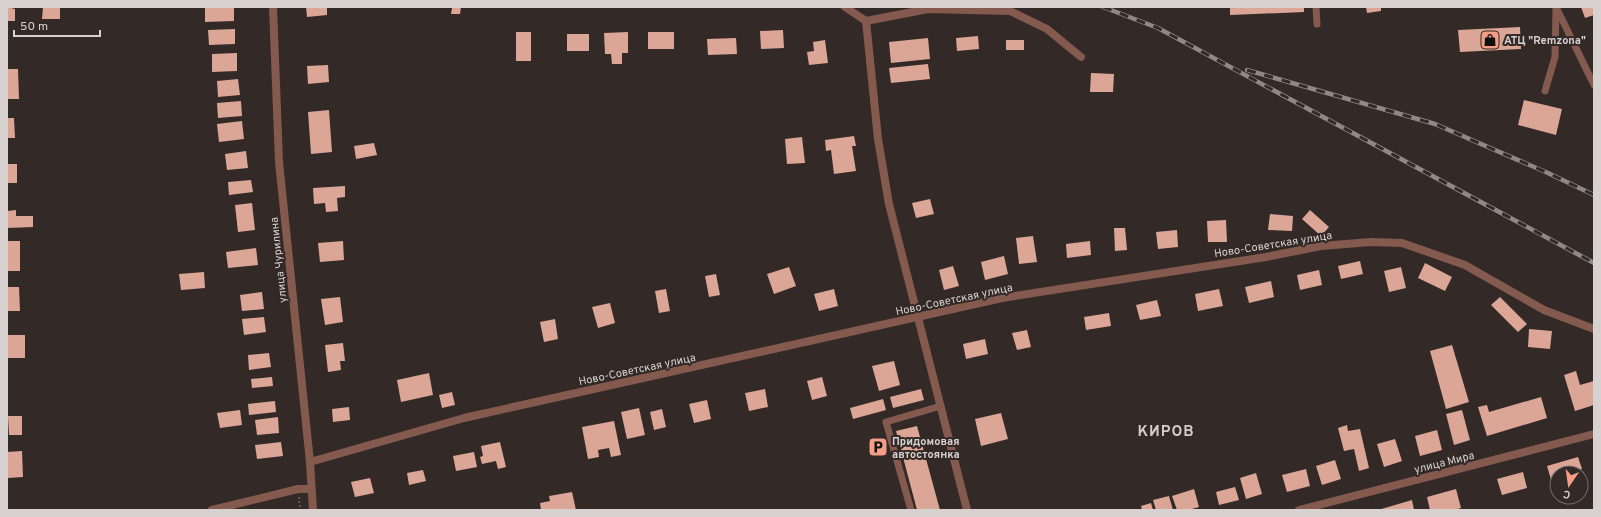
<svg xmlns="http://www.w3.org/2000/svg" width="1601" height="517" viewBox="0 0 1601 517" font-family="Overpass,sans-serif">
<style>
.building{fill:#dca696}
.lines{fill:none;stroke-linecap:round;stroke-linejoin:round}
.path{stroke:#665d5b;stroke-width:2;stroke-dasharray:2 2;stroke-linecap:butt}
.service{stroke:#845a4f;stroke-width:7}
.minor{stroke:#845a4f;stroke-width:8}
.tertiary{stroke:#845a4f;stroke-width:8}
.rail-casing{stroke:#908886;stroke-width:4.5}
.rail{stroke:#332927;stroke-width:3;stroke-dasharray:9;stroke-linecap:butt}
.labels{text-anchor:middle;stroke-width:4;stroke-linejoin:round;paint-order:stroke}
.poi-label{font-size:11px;font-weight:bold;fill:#d7d1cf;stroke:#332927;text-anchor:start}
.street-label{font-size:11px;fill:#d7d1cf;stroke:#332927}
.district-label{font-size:15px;font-weight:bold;letter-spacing:1px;fill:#d8cbc8;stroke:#332927}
</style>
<rect width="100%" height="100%" fill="#332927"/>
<!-- building -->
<path class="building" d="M7,7L15,9V21H7Z
M43,7H60V19H42Z
M205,7H234V21L205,22Z
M306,7H327V15L307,17Z
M447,7H461L460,14H451L452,8H447Z
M1230,7H1304V12L1230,15Z
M1366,7H1381V11L1367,13Z
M1581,7H1594V15L1585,18Z
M1520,27L1521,49L1460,52L1458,30Z
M235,29V44L209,45L208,30Z
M783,30L784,48L761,49L760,31Z
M516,32H531V61H516Z
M628,32V53H622V64H612L611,54H605L604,33Z
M648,32H674V49H648Z
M567,34H589V51H567Z
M978,36L979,49L957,51L956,38Z
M736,38L737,54L708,55L707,39Z
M928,38L930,59L891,63L889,42Z
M825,40L828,63L809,65L807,52L814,51L813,42Z
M1006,40H1024V50H1006Z
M237,53V71L212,72V54Z
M928,64L930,79L891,83L889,68Z
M328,65L329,82L308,84L307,66Z
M7,69H18L19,99H7Z
M1091,73L1114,74L1113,92H1090Z
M238,79L240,95L218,97L217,81Z
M1524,100L1562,109L1556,135L1518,125Z
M241,101L242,116L218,118L217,103Z
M329,110L332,152L311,154L308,112Z
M7,118H14L15,138H7Z
M242,121L244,139L219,142L217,124Z
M854,136L856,146H852L856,171L834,174L831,150L826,151L825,140Z
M802,137L805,163L787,164L785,139Z
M374,143L377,155L356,159L354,146Z
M246,151L248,168L227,170L225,154Z
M7,164H17V183H7Z
M251,180L253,192L229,195L228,182Z
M345,186V197L337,198L338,211L326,212L325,203L314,204L313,188Z
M930,199L934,214L916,218L912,203Z
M252,203L255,230L238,232L235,205Z
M16,210V216H33V227L7,228V211Z
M1310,210L1329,227L1321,236L1302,219Z
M1270,214L1293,216L1292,231L1268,230Z
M1226,220L1227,242H1208L1207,221Z
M1114,228H1125L1127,250L1115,251Z
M1177,230L1178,247L1158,249L1156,232Z
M1033,236L1037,262L1019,264L1016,238Z
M7,241H20V271H7Z
M343,241L344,260L320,262L318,243Z
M1090,241L1091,255L1067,258L1066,244Z
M256,248L258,265L228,268L226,252Z
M1004,256L1008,274L985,280L981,262Z
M1360,261L1363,274L1341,279L1338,266Z
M1425,263L1452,277L1445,291L1418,278Z
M953,266L959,286L944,290L939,270Z
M789,267L796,286L774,294L767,274Z
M1401,267L1406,288L1389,292L1384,271Z
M1319,270L1322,285L1300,290L1297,275Z
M204,272L205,288L181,290L179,274Z
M716,274L720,295L709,297L705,276Z
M1271,281L1274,297L1249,303L1245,287Z
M7,287H19L20,311H7Z
M666,289L670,311L659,313L655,291Z
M834,289L838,306L819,311L814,294Z
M1219,289L1223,306L1198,311L1195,294Z
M262,292L264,309L242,311L240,295Z
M340,297L343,322L325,325L321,299Z
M1500,297L1527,324L1518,332L1491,305Z
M1157,300L1161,316L1140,320L1136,305Z
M610,303L615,323L598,328L592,307Z
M1109,313L1111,326L1086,330L1084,317Z
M264,317L266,332L244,335L242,319Z
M555,319L558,339L544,342L540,322Z
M1529,329L1552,331L1550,349L1528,347Z
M1027,330L1031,347L1017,350L1012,333Z
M8,335H25V358H8Z
M985,339L988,354L966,359L963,344Z
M343,343L345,361H340L341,370L328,372L325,345Z
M1452,345L1469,402L1446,409L1430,351Z
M269,353L271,367L249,370L248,355Z
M894,361L900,385L879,391L872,366Z
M1576,371L1580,385L1594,381V405L1575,411L1564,375Z
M429,373L433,395L401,402L397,380Z
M272,377L273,386L252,388L251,379Z
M822,377L827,396L812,400L807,381Z
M765,389L768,407L749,411L745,393Z
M921,389L924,400L893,408L890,397Z
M452,392L455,405L442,408L439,395Z
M1541,397L1547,418L1487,436L1478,407L1487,405L1489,412Z
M883,399L886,410L853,419L850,408Z
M707,400L711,419L694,423L689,404Z
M275,401L276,412L249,415L248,404Z
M349,407L350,420L333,422L332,409Z
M639,408L645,435L627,439L621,412Z
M662,409L666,427L654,430L650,412Z
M240,410L242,425L220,428L217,413Z
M1462,410L1470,440L1454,445L1446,414Z
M1001,413L1008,439L981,446L975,419Z
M8,416H22V435H9Z
M278,417L279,433L257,435L255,420Z
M614,421L621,455L611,457L609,448L598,450L599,457L588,459L582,427Z
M1347,425L1348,431L1360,429L1369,468L1359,471L1354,449L1344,451L1338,428Z
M917,426L940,510H917L896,431Z
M1437,430L1442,450L1420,456L1415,436Z
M1395,439L1402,461L1384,467L1377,444Z
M281,442L283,456L257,459L255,445Z
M500,442L506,467L498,469L496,461L482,464L480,457L483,456L481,446Z
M22,451L23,477L8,478L7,452Z
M474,452L477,467L456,471L453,456Z
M1578,457L1582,469L1568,473H1557V481L1552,483L1547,466Z
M1335,460L1341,479L1322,485L1316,466Z
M1306,469L1310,486L1287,492L1282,475Z
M423,470L426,481L409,485L407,473Z
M1523,472L1527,488L1502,495L1497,479Z
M1256,473L1262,494L1246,499L1240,478Z
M370,478L374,493L355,497L351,482Z
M1235,487L1239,500L1219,505L1216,492Z
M1194,489L1199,507L1188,510H1177L1172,496Z
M1456,489L1461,508L1454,510H1430L1427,497Z
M572,492L576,510H541L540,503L550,501L549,496Z
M1169,496L1173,510H1156L1153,500Z
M1412,500L1414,510H1378Z
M1151,503L1153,510H1142L1141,506Z"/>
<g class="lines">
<!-- path -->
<path class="path" d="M299,497L300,510"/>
<!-- service -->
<path class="service" d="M1316,7L1317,24
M1556,7L1594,85
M1545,91L1555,57L1556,9
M911,510L886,422L941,406"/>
<!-- minor -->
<path class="minor" d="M845,7L866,21L928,9L1010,11L1047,29L1081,57
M866,21L878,139L889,204L967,510
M310,462L464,418L1002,298L1266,257L1321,246L1371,242L1402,243L1465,265L1544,310L1594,329"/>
<!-- tertiary -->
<path class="tertiary" d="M273,7L279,162L310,462L313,510
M212,510L298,489H311
M1299,510L1594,434"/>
<defs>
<path id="rail" d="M1103,7L1158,28L1594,263
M1247,70L1435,124L1548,173L1594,195"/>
</defs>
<!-- rail casing -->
<use href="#rail" class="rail-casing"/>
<!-- rail -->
<use href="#rail" class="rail"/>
</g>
<!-- icons -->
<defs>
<symbol id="shop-square" viewBox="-11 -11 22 22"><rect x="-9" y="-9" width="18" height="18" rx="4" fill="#f49e87" stroke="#332927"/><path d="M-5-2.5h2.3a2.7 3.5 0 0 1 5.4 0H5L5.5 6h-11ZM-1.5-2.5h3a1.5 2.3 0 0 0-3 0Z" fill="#111"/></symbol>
<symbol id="parking-square" viewBox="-11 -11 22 22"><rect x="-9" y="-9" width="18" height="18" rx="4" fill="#f49e87" stroke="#332927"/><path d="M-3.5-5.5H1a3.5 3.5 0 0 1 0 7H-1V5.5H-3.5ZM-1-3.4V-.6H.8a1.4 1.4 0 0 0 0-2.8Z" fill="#111"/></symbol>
</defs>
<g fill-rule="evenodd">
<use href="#shop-square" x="1479" y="29" width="22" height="22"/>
<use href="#parking-square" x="867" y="436" width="22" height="22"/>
</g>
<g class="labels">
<!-- poi labels -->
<g class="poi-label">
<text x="1504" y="44">АТЦ "Remzona"</text>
<text x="892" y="445">Придомовая<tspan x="892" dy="13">автостоянка</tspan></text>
</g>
<!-- street labels -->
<g class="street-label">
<text transform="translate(1273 244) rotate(-9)" y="4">Ново-Советская улица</text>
<text transform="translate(278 260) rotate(-96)" y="4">улица Чурилина</text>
<text transform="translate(954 299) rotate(-12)" y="4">Ново-Советская улица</text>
<text transform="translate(637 369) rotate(-12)" y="4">Ново-Советская улица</text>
<text transform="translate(1444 462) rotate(-14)" y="4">улица Мира</text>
</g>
<!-- district labels -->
<g class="district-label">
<text x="1166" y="436">КИРОВ</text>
</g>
</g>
<!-- border -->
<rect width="1601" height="517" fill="none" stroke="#d7d1cf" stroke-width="16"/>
<!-- north arrow -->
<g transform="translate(1569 485) rotate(193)"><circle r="19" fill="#332927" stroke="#756c6a"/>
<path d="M0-3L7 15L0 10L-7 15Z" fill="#f49e87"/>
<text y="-6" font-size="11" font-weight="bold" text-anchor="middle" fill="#d7d1cf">С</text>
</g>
<!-- scale -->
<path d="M14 30v6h86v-6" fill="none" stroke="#d7d1cf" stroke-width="2"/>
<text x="20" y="30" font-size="12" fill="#d7d1cf" stroke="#332927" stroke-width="3" paint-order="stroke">50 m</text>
</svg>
